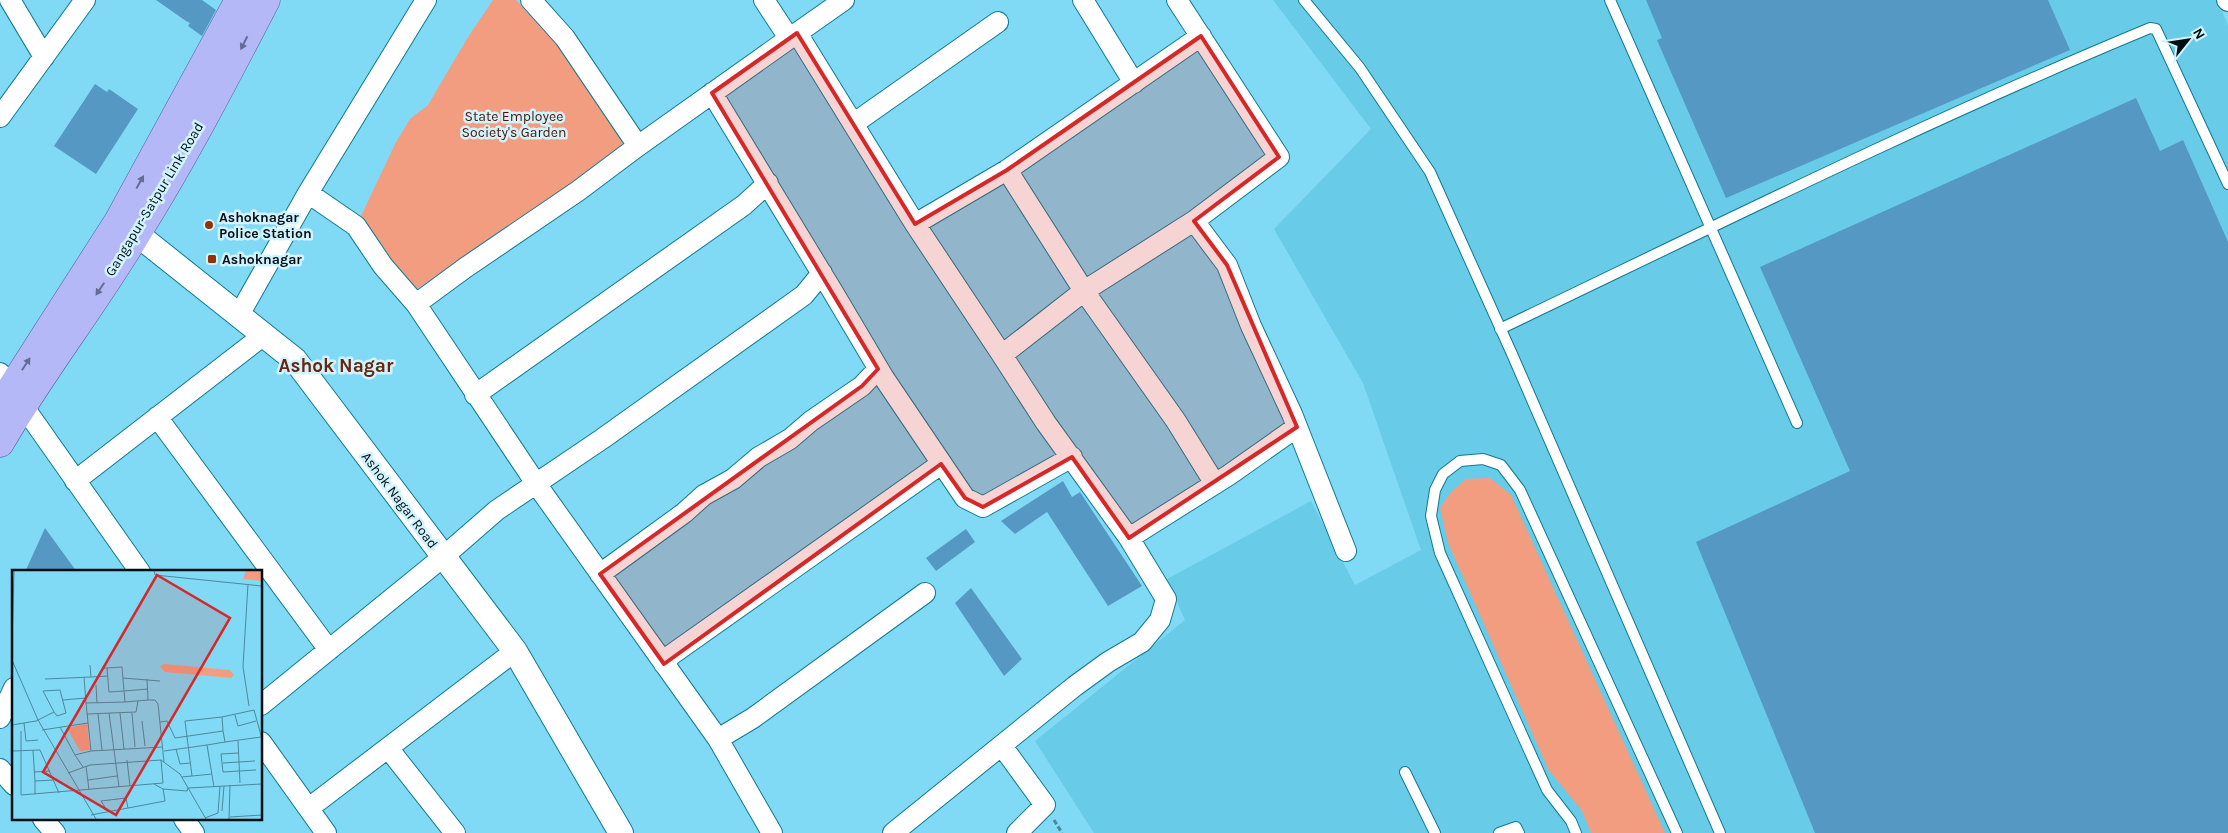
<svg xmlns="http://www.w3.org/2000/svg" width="2228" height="833" viewBox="0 0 2228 833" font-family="Karla,sans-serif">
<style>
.built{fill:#68cbe7}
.green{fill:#f39d80}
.building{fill:#5598c3}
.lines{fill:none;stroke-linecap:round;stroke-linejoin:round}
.service-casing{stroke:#0f7a92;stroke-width:12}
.minor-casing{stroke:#0f7a92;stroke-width:22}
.tertiary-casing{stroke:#0f7a92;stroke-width:26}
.primary-casing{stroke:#555ea4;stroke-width:29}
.path{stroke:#4b8699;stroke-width:3;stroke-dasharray:5 2.5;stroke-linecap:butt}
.service{stroke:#fff;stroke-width:10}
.minor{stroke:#fff;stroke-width:20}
.tertiary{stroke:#fff;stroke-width:24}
.primary{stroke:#b5b8f7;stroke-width:28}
.oneway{fill:#646c91}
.marked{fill:#d62828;fill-opacity:0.2;stroke:#d62828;stroke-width:4;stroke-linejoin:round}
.poi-dot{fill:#953003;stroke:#d1f3fd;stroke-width:2}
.labels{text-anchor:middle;stroke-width:5;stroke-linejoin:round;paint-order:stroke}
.park-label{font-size:14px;fill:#4e1300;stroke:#d1f3fd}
.street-label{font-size:14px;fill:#000e14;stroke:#d1f3fd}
.poi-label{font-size:14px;font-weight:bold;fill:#000e14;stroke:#d1f3fd;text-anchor:start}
.district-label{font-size:19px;font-weight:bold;fill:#66250d;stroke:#d1f3fd}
.inset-road{fill:none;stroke:#4d889b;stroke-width:1}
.view{fill:#d62828;fill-opacity:0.15;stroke:#d62828;stroke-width:2.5}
.inset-edge{fill:none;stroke:#000e14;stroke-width:2.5}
</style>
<rect width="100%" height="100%" fill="#80daf5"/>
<!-- built -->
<path class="built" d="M1273,0H2217L2228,25V833H1094L1035,741L1185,620L1167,579L1311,501L1355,585L1421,550L1363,383L1274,229L1371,129Z"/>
<!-- green -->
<path class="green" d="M493,0H516L561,45L629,143L562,191L417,289L390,261L361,216L395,144L410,119L428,105L468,37Z
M1490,478L1511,495L1665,833H1591L1582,811L1548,769L1448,543L1440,508L1451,492L1466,479Z"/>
<!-- building -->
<path class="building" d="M156,0H202L216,10L202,36L188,26L190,23L186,21Z
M1646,0H2048L2070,50L1726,198L1657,40L1662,38Z
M95,84L107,92L109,89L138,109L96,174L54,146Z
M2136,98L2160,151L2183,140L2228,242V833H1815L1696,542L1850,471L1760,267Z
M1063,481L1072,497L1080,492L1142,586L1108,606L1047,512L1015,534L1001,521Z
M45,528L77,572H25Z
M966,529L975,542L936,571L926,558Z
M971,588L1022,659L1004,676L955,603Z"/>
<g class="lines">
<defs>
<path id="service" d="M1304,0L1360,68L1430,172L1512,354L1720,833
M1610,0L1797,423
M1500,329C1715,226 1930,119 2150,28L2156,29L2228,184
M1405,772L1435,833
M1499,833L1516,827L1519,833
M1576,833L1571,821L1547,790L1440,553L1431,516L1435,490L1443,474L1460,461L1483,459L1501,465L1520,490L1677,833"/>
<path id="minor" d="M10,0L44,57
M531,0L565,38L638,146
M764,0L789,38
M844,0L797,33L915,224L1002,355L1084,291L1176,421L1215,484
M1083,0L1134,83
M1177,0L1279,157L1194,221L1084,291L1007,170L1201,36
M2227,0L2228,1
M712,93L833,292L884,378L965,498L983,507L1072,457
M0,117L85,0
M853,124L998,22
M308,193L426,0
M1194,221L1227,265L1251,326L1292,414L1346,551
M915,224L1007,170
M416,304L537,485L718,739L772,833
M239,315L308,193L356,226L383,266L416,304L465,268L578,191L638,146L797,33
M1002,355L1046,423L1129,538L1229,475L1297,427
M0,373L140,572
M475,395L744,205L768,183
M157,417L329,650
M75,481L264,335
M600,574L684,513L704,495L733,479L759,457L790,439L811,421L862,386L878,369
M664,664L671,655L941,464
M261,705L443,557L497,510L602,439L804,295L822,273
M0,718L14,688
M718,739L753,718L925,593
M261,742L326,833
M1002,746L1045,805L1017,833
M388,748L455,833
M0,769L14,785
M309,808L515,651
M43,819L55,833
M184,819L194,833
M893,833L1075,686L1108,662L1142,642L1160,620L1166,599L1129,538"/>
<path id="tertiary" d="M123,223L295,360L515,651L621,833"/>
<path id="primary" d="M0,406L119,220L239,0
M0,443C42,371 94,305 137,233C184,158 225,79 266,0"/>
</defs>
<!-- service casing -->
<use href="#service" class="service-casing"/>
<!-- minor casing -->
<use href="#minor" class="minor-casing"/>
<!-- tertiary casing -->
<use href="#tertiary" class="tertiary-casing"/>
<!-- primary casing -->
<use href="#primary" class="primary-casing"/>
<!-- path -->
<path class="path" d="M1054,820L1062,833"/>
<!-- service -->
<use href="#service" class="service"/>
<!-- minor -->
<use href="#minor" class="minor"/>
<!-- tertiary -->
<use href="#tertiary" class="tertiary"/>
<!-- primary -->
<use href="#primary" class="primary"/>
</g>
<!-- one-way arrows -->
<defs><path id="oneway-solid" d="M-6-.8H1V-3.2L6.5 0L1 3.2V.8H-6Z" transform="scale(1.25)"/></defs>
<g class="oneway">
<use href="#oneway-solid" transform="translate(244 43) rotate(117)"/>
<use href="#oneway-solid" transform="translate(140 182) rotate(-61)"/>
<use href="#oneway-solid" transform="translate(100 289) rotate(124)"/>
<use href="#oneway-solid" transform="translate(26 364) rotate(-57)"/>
</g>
<!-- marked area -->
<path class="marked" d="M797,33L915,224L1007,170L1201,36L1279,157L1194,221L1227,265L1297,427L1129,538L1072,457L983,507L965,498L941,464L664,664L600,574L862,386L878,369L712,93Z"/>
<!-- markers -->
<g class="poi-dot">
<circle cx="209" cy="225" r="5"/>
<rect x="207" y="254" width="10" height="10" rx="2.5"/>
</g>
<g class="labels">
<!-- park labels -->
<g class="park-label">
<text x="514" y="121">State Employee<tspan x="514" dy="16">Society's Garden</tspan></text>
</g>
<!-- street labels -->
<g class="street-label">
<text transform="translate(154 199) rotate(-59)" y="5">Gangapur-Satpur Link Road</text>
<text transform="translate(400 500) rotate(53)" y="5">Ashok Nagar Road</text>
</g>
<!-- poi labels -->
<g class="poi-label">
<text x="219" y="222">Ashoknagar<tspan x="219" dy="16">Police Station</tspan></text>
<text x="222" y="264">Ashoknagar</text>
</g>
<!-- district labels -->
<g class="district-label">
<text x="336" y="372">Ashok Nagar</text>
</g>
</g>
<!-- overview -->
<g transform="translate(12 570)">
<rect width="250" height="250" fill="#80daf5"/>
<path d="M234,1H250V11L231,9ZM152,94L218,100L222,105L219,108L153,102L148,97ZM75,154L78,180L68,181L55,158Z" fill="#f39d80"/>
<path class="inset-road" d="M142,1L143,5L250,16M236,14L231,97L237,136M0,76L2,1M0,90L26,150L84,249M90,98H95L110,97L112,121L97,122L95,98M72,107L74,133L113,132L112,121L136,119M79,107L96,106M111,108L148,111M33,109L79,107L78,95M84,115L85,133M51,130L74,128M136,130H143L146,134L152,192M113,132L136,130L135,109M97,143L107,217M108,143L112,179M120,143L123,177M75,144L124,142L126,131M86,144L90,180M223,145L226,156L244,151M210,147L242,140L250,169M130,151L133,176M148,152L155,151L163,168L211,161L213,172L195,175M12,153L14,171L26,170M0,155L24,151L42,142L31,121L48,120L54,143L45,146L42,142M48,157L63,185M30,160L76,153M9,161V225L151,213L149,190M226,171L228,213M213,172L249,167M164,179L168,194L178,193M21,180L23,211M0,181L28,180L47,223M79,181L151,177M152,181L195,175L202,217M226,183L209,184L211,202L244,200M115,190L118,216M211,193L243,191M74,196L77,220M71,197L63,185L79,181L74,133M22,202L38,201M56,203L78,195L149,190L168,204L194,249M180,206L173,151L210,147L211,161M170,207L200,204M76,210L105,206M142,214L151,219L175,221L176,218L250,214M23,224V211L42,210M210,241L212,216M96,242L89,231L114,228L116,238M79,245L153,231L151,219M218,247L250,245M193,248L206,243L208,216M217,249L218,215"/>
<path class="view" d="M145,5L218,48L104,245L31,202Z"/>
<rect width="250" height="250" class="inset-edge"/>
</g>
<!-- north arrow -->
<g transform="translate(2188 40) rotate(60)" stroke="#d1f3fd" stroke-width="4" paint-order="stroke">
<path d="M0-4L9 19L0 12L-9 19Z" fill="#000e14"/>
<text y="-8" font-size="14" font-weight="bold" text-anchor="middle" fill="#000e14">N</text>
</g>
</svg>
